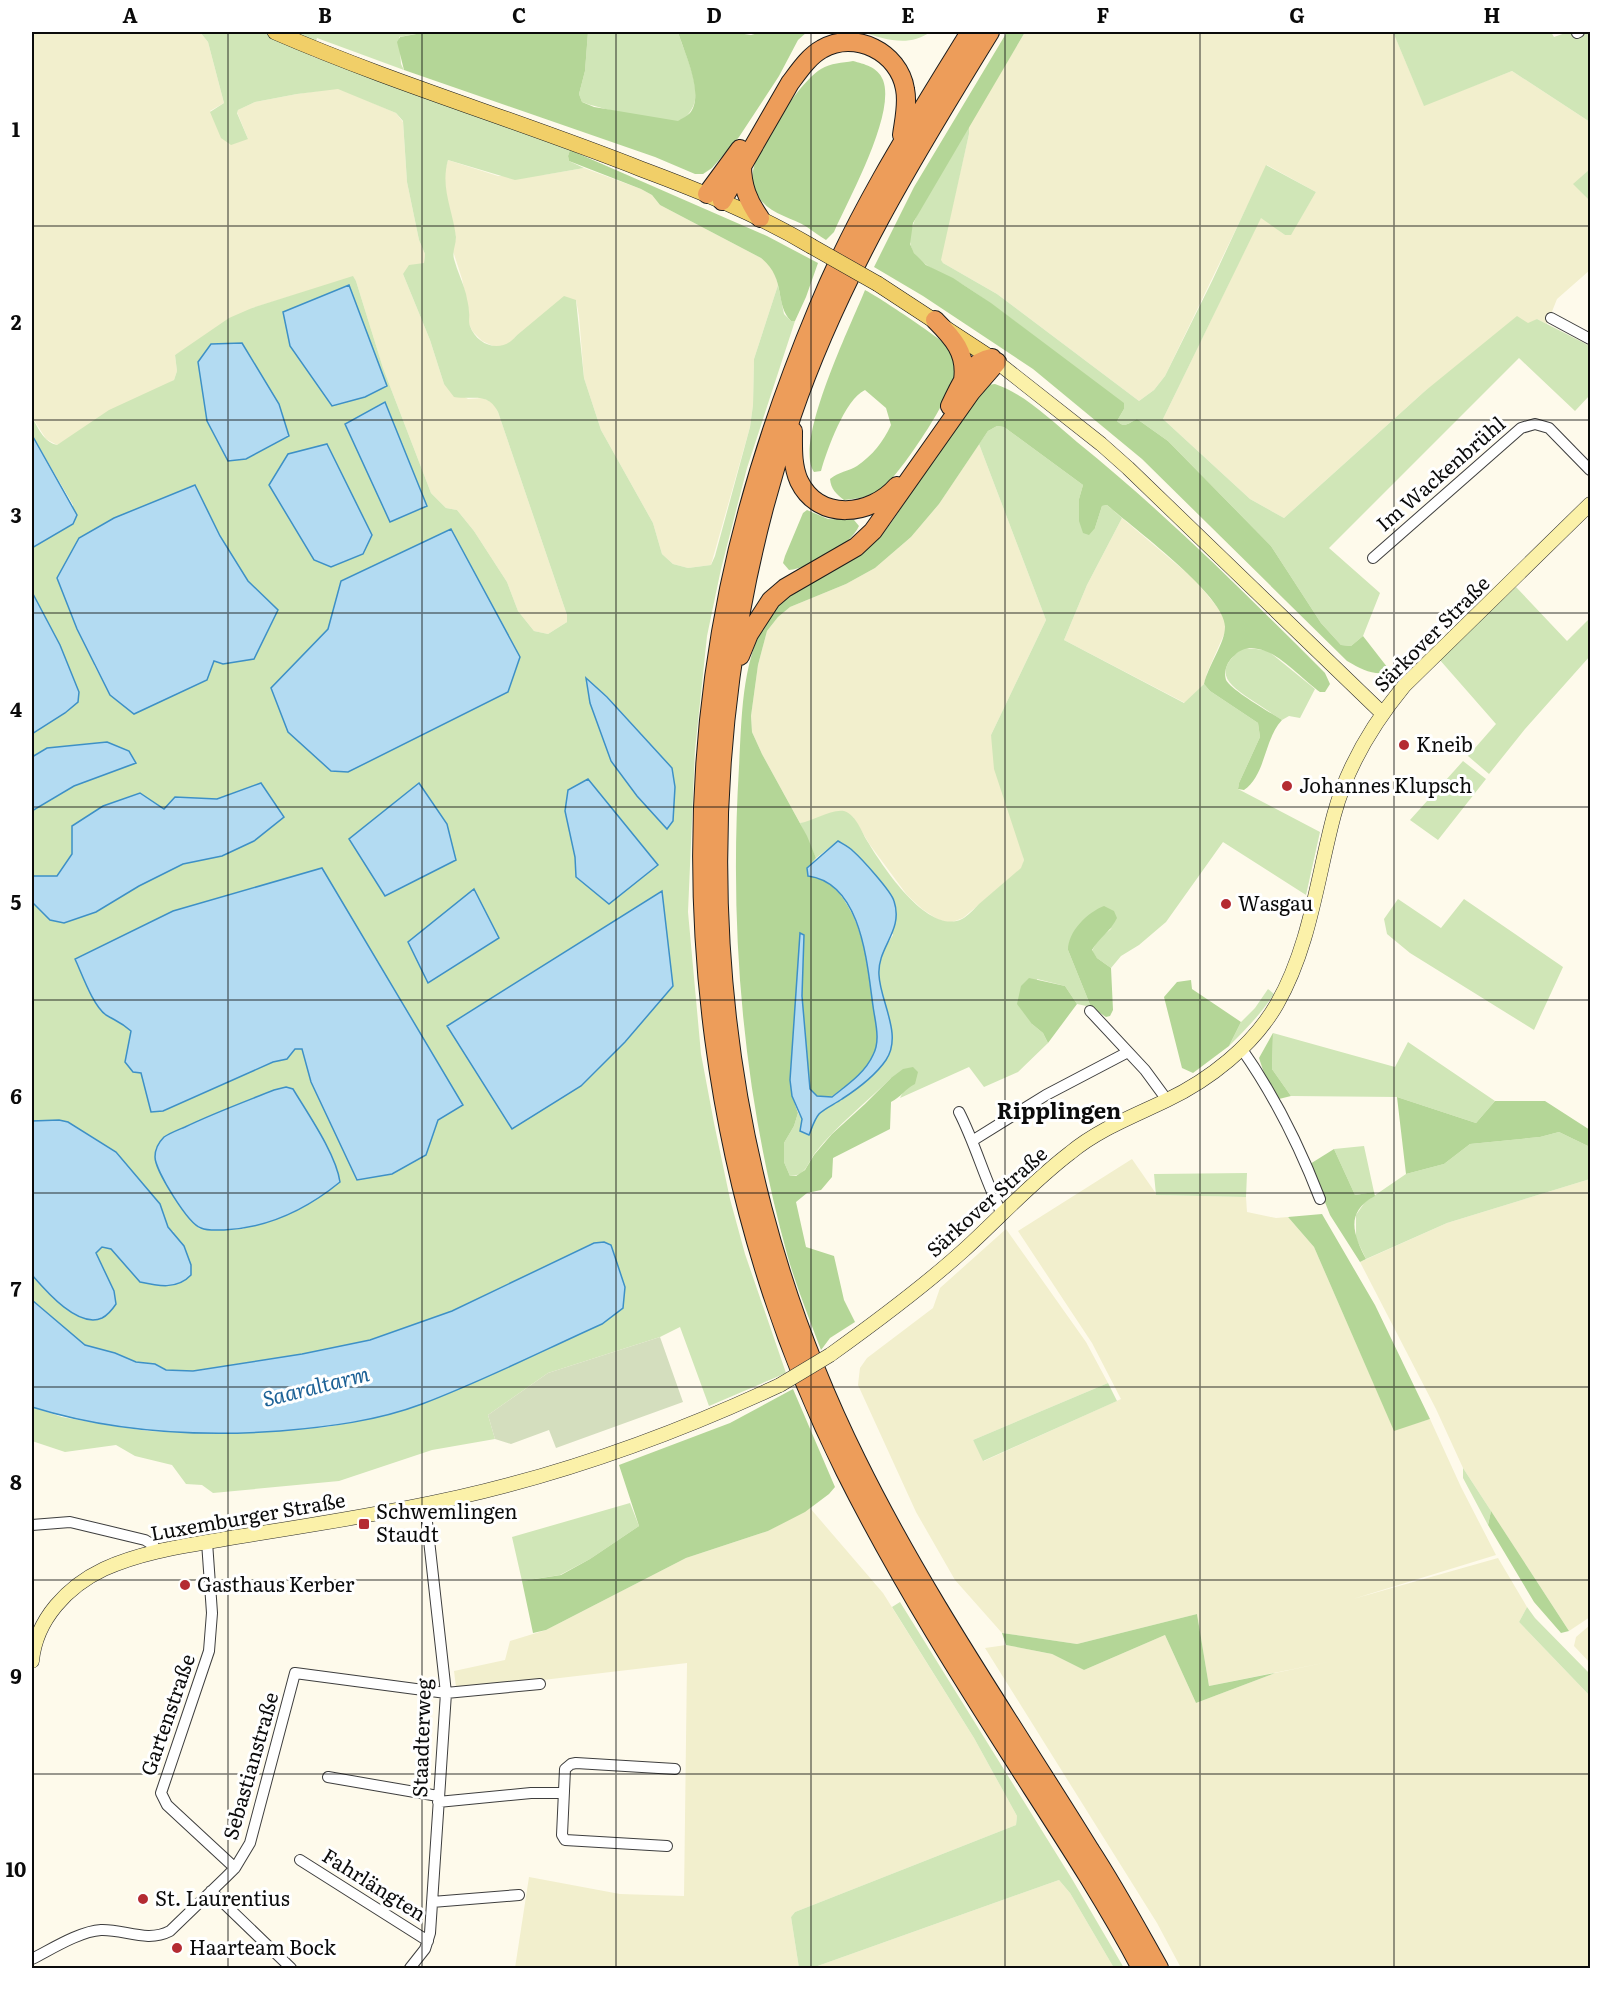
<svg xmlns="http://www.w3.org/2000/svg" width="1622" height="2000" viewBox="0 0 1622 2000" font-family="Literata,serif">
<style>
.farmland{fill:#f2efcd}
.green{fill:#d0e6b7;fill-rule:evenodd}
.forest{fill:#b4d697}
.cemetery{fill:#d4debe}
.water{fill:#b3dbf2;stroke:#3d90c6;stroke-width:1.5}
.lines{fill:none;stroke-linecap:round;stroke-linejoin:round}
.minor-casing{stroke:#3e3e3e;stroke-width:12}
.secondary-casing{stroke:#2d2d2d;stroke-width:15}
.primary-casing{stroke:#1c1c1c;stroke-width:16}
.motorway-casing{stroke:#1c1c1c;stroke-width:20}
.minor{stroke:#fff;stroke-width:10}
.secondary{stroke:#fbf1a9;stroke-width:14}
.primary{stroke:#f1cf68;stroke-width:15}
.motorway{stroke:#ed9d5a;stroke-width:18}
.secondary-bridge-casing{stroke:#2d2d2d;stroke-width:15;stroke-linecap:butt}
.primary-bridge-casing{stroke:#1c1c1c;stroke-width:16;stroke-linecap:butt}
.secondary-bridge{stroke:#fbf1a9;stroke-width:14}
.primary-bridge{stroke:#f1cf68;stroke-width:15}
.grid{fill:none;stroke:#0b0b0b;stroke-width:1.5;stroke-opacity:0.55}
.poi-dot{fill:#b42b32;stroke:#fff;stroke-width:2}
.labels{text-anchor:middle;stroke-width:6;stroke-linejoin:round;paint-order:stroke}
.street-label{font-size:20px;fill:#0b0b0b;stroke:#fff}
.poi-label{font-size:20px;fill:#0b0b0b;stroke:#fff;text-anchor:start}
.water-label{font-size:21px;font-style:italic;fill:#1c6196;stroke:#fff}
.quarter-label{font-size:22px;font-weight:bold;fill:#0b0b0b;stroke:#fff}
.neatline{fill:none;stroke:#0b0b0b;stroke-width:2}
.grid-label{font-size:20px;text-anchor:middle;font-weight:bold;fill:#0b0b0b}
</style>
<rect width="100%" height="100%" fill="#fefaeb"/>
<!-- farmland -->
<path class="farmland" d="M32,32H200L208,42L224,103L210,111L248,139L237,112L238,110L255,102L297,94L338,88L396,113L403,122L407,182L419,240L425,254L424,263L403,274L430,340L444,384L468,399L482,398L494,403L498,412L567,615V622L548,634L534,631L518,611L507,582L474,531L457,510L446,508L431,493L383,368L356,281L353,277L252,308L175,355L177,371L174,380L57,445L46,439L32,417Z
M1025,32H1393L1424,105L1512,71L1590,122V169L1574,184L1590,201V270L1557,299L1547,324L1537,319L1425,391L1284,518L1250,499L1163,419L1261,217L1285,235H1290L1316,192L1267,165L1165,376L1154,390L1139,401L997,294L943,263L940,260L969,134V125Z
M448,160L498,176L543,175L584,168L641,189L652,195L660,205L761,258L770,265L775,274L778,285L754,359L753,405L750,427L711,565L688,568L673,564L662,554L653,523L601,430L584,378L579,316L576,300L516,336L511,343L503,347H495L482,341L473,332L469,324V312L462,279L453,251L456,237L445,192V170Z
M979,444L1046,620L991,735L1024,860L1022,868L963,918L950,923L937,919L922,909L907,895L870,845L853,817L838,811L810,822L800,823L762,754L752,732L751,716L758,665L767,631L778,617L790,607L846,584L875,568L911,537L939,504Z
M1122,518L1194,579L1219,609L1225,619V632L1207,673L1204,684L1185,703L1064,640L1087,585Z
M1132,1159L1157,1195L1246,1197L1247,1212L1276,1218L1288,1217L1314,1247L1394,1430L1430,1419L1461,1487L1496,1555L1353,1599L1498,1558L1527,1607L1519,1622L1590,1696V1968H1181L1157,1923L985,1648L1006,1645L1052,1654L1084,1670L1165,1635L1196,1703L1275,1673L1333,1661L1209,1686L1197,1614L1077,1644L1002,1633L955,1580L916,1512L858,1385L860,1368L867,1358L933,1308L940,1288L1006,1229L1086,1342L1108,1383L973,1440L984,1461L1121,1399L1092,1343L1018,1231Z
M1590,1179V1617L1569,1631L1463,1468L1436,1409L1360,1262L1447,1223Z
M810,1508L883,1593L974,1738L1017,1816L1016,1825L795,1912L791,1917L799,1968H515L529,1877L620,1894L684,1896L687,1663L543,1680L456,1687L454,1671L505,1660L510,1641L546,1630L686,1558L768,1531Z
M1590,1625V1663L1574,1646L1576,1637Z
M1059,1880L1070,1893L1114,1968H812Z"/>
<!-- green -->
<path class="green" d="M200,32H427L399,37L401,64L404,70L317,38L311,56L570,150L568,156L569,161L584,168L515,180L448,160C440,188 453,210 456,237C456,245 452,251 454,259C457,271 463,282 466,294C467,300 469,306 469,312C470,317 468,321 470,326C477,346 502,354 516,336L564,296L576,300L584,378L601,430L653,523L662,554L673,564L688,568L711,565L715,556L750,427L753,405L754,359L778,285L784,314L791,321H795L747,468L721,569L707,636L695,750L688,912L701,1054L714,1123L730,1199L745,1254L786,1373L709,1406L680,1327L660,1337L548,1373L488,1415L495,1439L432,1450L339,1481L213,1493L202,1485L186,1484L172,1465L135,1456L116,1445L65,1452L32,1441V1407L62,1417L107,1425L148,1431L227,1434L327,1427L378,1417L604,1242L594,1243L452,1311L370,1340L302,1354L193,1371L166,1370L155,1364L136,1362L115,1353L85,1345L32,1300V1275C50,1295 71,1322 101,1319L114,1291L96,1253L102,1247L111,1249L120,1258L174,1232L168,1228L165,1220L76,1128C62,1117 49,1122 32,1121V889V902L50,920L64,923L96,912L139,886L183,864L222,856L254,841L284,817L261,783L217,799L175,797L164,809L72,854L57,876H32V811L74,786L136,763L47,748L32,757V734L79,692L60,645L32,592V548L73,524V505L32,435V417C38,428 44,442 57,445L109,410L174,380L177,371L175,355L229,318L252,308L353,276L356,281L383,368L431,493L446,508L457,510L474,531L507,582L518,611L534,631L548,634L567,622V615L498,412C488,392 473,400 454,397L444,384L430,340L403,274L409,265L424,263L425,254L419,240L407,182L403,121L396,113L338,89L297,94L255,102L238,110L237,113L248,139L231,145L221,138L210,112L224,103L208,42ZM195,485L220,536L248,581L278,610L254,659L214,661L134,714L110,695L94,665ZM328,629L508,692L348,772L331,771L272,688ZM586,679L608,697L672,768L601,731L590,703ZM565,811L587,885L576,877L575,857ZM202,904L438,1120L426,1155L358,1180L311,1082L302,1049H295L287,1059L273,1062L163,1111L151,1112L141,1073L125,1062L131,1031L118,1020L98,1006L76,959L173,911ZM673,986L625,1042L581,1086ZM293,1089L338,1171L243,1229L209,1230L198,1228Z
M588,32H678C684,52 698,78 695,100C694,108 687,118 679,121C667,124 596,108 582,102L579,94L585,71Z
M863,32H930C910,47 885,40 863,32Z
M1393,32H1551L1554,37L1568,32H1590V122L1512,71L1424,106Z
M969,125V134L941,260L943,263L997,294L1139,401L1154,390L1165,376L1213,279L1266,165L1316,192L1291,235H1285L1261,218L1163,419L1250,499L1284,518L1425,391L1517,316L1528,323L1537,319L1590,346V395L1575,411L1519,358L1329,548L1380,593L1363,636L1351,646L1341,645L1321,623L1271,546L1168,441L1137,419C1128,423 1125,429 1117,421L1124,409C1072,367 1021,323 965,286C948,274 913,266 910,242C906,222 957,146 969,125Z
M1590,169V201L1573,184Z
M997,426L1004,427L1083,485L1079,499L1095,528L1102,506L1107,505L1122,518L1087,585L1064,640L1184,703L1204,684L1210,691L1258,723L1260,737L1239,783L1238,789L1320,832L1306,895L1223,842L1166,922L1139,945L1121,956L1111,968L1097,958L1092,951L1097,941L1112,928L1068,950L1091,1007L1077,1004L1065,986L1037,979L1032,1024L1043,1033L1048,1043L1018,1072L984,1087L969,1067L900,1098L904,1090L891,1078C866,1103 837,1125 815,1153C807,1164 806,1176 790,1176L784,1162V1143L794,1126L798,1113L802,1119L814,1121L821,1112L841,1100L891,1049L888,1013L881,990L878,973L882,952L893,935L838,841L816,858L800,823C814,821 830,809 844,811C855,814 861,830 866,839C881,864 927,936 962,919C968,916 974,909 979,904C993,892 1007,880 1021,868L1024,860L994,769L991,735L1046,620L979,444L988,431Z
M1516,587L1567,641L1590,618V656L1525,729L1489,774L1468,756L1496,724L1439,659Z
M1241,649H1256L1268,651L1315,689L1300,718L1289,716L1282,720C1271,713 1261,706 1250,699C1226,683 1214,672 1241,649Z
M1463,761L1486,779L1438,840L1410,820Z
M1398,899L1441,928L1464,899L1563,967L1534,1030L1410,953L1387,934L1384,919Z
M1268,989L1274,994C1261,1014 1246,1029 1229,1046L1241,1022L1255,1008Z
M1273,1033L1395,1067L1408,1042L1495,1101L1476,1123L1397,1097L1291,1096L1272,1069Z
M1559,1132L1590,1147V1179L1447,1223L1366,1259L1356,1238V1215L1365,1202L1406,1174L1444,1164L1470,1144L1540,1137Z
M1364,1146L1374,1192L1355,1195L1334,1149Z
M1247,1173L1246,1197L1156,1195L1154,1174Z
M1108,1383L1117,1401L983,1461L973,1440Z
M1463,1468L1491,1511L1488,1525L1463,1478Z
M630,1503L639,1526L590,1559L560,1575L522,1581L512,1537Z
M900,1602L1072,1879L1124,1968H1114L1070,1893L1059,1880L812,1968H799L791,1917L795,1912L1016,1825L1017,1816L974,1738L892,1607Z
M1527,1607L1535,1618L1590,1674V1696L1519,1622Z"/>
<!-- forest -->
<path class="forest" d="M427,32H588L585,71L579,94L582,102L594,107L678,121C681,119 687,116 690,113C705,95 684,52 678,32H731L751,35L762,32H807L798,40L779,76L739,137L712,168L703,174H695L655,157L404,70L397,42L400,37Z
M1007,32H1025L913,223L910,244L914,253L926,265L953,278L991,303L1124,403V409L1117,421C1125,429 1128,423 1137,419L1168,441L1271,546L1321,623L1341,645L1351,646L1363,636L1391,672C1373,676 1363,670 1347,661L1142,459L1033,369L923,296L874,267L914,187Z
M853,61C864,64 878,67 883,80C896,114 849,198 834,232L826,240C819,236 813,231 807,227C790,217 766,213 757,194C753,185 751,177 754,167C759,145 801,80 821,69C831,63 842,63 853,61Z
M570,150L767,236L818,263L806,297L795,321H791C774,304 787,279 761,258L660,205L652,195L641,189L569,161L568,156Z
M865,290C877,296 947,342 951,350C953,354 956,364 956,368C957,390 898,479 879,491C869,497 855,499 844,500C836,494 831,489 830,479C838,472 849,471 857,466C873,455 883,442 891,425L886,408L865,390C845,399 827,450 821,471L814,472C793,443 852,323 865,290Z
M995,384C1025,394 1052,421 1077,442C1165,513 1245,593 1325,673L1330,684L1325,692H1320C1306,682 1280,655 1265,651C1254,647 1243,647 1235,655C1228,660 1223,671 1226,680C1231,690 1271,713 1282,720C1264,739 1266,775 1244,790L1238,789L1239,783L1260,737L1258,723L1210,691L1204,684C1208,666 1225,643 1225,627C1226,596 1132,527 1107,505L1102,506L1095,528L1089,535L1083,533L1079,521V499L1083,485L1004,427L997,426L988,431L939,504L911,537L875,568L846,584L790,607L778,617L767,631L758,665L751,716L752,732L762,754L807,836L816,858L807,868C816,878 830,882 839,893C865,926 867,965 873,1005C875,1022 881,1040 873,1055C865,1073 847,1085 831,1097L817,1096L810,1089L802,996L804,935L801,933L790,1079L792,1096L798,1113L794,1126L784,1143V1162L790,1176H796L805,1170L814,1155L832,1134L865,1104L891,1078L903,1069L913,1067L918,1072L915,1084C905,1089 901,1097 891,1102L890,1129L833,1158L832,1177L821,1190L807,1193L796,1202L806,1247L834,1256L844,1300L855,1322L830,1338L821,1350C809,1318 796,1286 787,1254C743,1094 729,932 739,767C742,716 741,655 772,611C790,584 843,570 870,546C890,529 904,503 918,481C941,448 963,416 987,385Z
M807,510L828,519L854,520L859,526C850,546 811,568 789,570L783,563L785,556L803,513Z
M1104,906L1114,911L1117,918C1111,931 1099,938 1092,950L1097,958L1111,968L1113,1010L1110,1016L1106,1017L1091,1007L1068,950C1068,931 1088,912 1104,906Z
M1029,978L1065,986L1077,1004L1048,1043L1043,1033L1032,1024L1017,1004L1021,986Z
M1191,980L1192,989L1241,1022L1229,1046L1193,1073L1182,1068L1164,997L1177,982Z
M1273,1033L1272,1069L1291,1096L1279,1099L1264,1073L1259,1058Z
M1397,1097L1476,1123L1495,1101H1545L1590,1130V1147L1559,1132L1540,1137L1470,1144L1444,1164L1406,1174Z
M1334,1149L1355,1195L1374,1192L1375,1196C1345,1212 1353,1234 1366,1259L1360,1262L1330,1215L1310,1164Z
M1322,1214L1375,1305L1430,1419L1394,1431L1314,1247L1288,1217Z
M793,1389L835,1487L829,1494L805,1512L768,1531L686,1558L546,1630L533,1633L522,1581L561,1575L590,1559L639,1526L619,1465L730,1423Z
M1491,1511L1569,1631L1561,1633L1534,1602L1488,1525Z
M1197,1614L1209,1686L1275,1673L1196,1703L1165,1635L1084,1670L1052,1654L1006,1645L1002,1633L1077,1644Z"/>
<!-- cemetery -->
<path class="cemetery" d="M660,1337L683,1402L556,1448L549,1430L511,1444L495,1439L488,1415L548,1373Z"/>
<!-- water -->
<path class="water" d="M349,285L387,386L365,397L332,406L290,346L283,312Z
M242,343L279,404L289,436L246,459L228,461L207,421L198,362L211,344Z
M385,402L427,506L390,522L345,424Z
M32,435L77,515L73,524L32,548Z
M327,444L372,535L363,554L331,567L314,560L269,485L288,454Z
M195,485L220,536L248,581L278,610L254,659L223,664L214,661L207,680L134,714L110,695L77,629L57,578L79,538L114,518Z
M451,529L520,657L508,692L348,772L331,771L288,732L271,688L328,629L341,581Z
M32,592L60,645L79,692L78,702L65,713L32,734Z
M586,678L607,697L672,768L675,787L673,821L667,829L637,796L611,761L590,703Z
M107,742L129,751L136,763L74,786L32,811V757L47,748Z
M588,779L658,865L609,904L576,877L575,857L565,811L568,790Z
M261,783L284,817L254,841L222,856L183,864L139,886L96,912L64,923L50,920L32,902V876H57L72,854V826L103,806L140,793L164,809L175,797L217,799Z
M419,783L447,824L456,860L385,896L349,839Z
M838,841C843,844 849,847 853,851C862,859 891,891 894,901C904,931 877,947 879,975C880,1001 903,1035 886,1060C875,1076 859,1088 842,1099C835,1104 825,1108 819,1114C814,1120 812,1128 809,1135L800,1131L802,1119L792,1096L790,1080L800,933L804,935L802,996L810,1089L817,1096L832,1097C847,1085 865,1073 873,1055C881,1040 875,1022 873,1006C867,964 862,883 808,876L807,868Z
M322,868L463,1105L438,1120L426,1155L392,1174L357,1180L311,1082L302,1049H295L287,1059L273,1062L163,1111L151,1112L141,1073L133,1072L125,1062L131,1031C121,1022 116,1021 106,1015C93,1006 82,974 75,959L173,911Z
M474,889L499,938L428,983L408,942Z
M662,891L673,986L625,1042L581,1086L512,1129L447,1026Z
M286,1087L293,1089C308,1114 336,1154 340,1182C307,1209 267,1228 224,1230C216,1230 208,1231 201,1228C188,1224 155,1170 155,1157C155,1149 158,1143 164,1137C170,1133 178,1130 185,1127C214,1113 244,1102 274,1090Z
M59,1120L68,1122L116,1152L160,1204L168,1227L184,1246L191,1265V1275C177,1290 158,1286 140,1282L111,1249L102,1247L96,1253L114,1291L116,1304C112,1310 108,1315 102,1318C78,1329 45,1290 32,1275V1121Z
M604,1242L611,1245L625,1287L623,1308L602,1324C542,1351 483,1381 422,1404C377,1421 328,1427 280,1431C196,1437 112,1432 32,1407V1300L85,1345L115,1353L136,1362L155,1364L166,1370L193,1371L302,1354L370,1340L452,1311L594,1243Z"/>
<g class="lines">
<defs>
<path id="minor" d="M1577,33L1579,32
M1551,318L1590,339
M1373,558L1521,428L1535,424L1549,428L1590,470
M1090,1011L1145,1070L1167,1100
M1241,1048C1275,1096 1299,1145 1320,1199
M959,1112C976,1145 985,1181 1002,1214
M972,1141L1046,1095L1128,1052
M32,1525L70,1522L145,1540L153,1545L158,1552
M207,1542L212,1613L209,1651L161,1793L167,1805L235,1868
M328,1777L438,1796
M438,1802L531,1793H564
M667,1846L565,1840L562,1835L565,1769L571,1764L576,1763L675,1769
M300,1860L428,1941
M211,1891L291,1968
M432,1902L519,1895
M32,1959C50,1950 80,1931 101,1930C124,1929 147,1943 170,1931L226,1877L235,1868L250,1843L295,1673L446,1693L540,1684
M410,1968L425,1949L430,1933L446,1693L425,1504"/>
<path id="secondary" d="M997,362L1101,444L1128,468L1382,713
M830,1355C876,1322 922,1288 964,1250C999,1218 1032,1182 1070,1153C1099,1129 1134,1116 1167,1100C1209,1080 1253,1046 1277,1004C1310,946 1317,879 1334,815C1347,766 1372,725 1404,686L1590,504
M32,1661C36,1619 68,1586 104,1569C146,1550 192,1545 236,1537C293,1528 350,1519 406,1508C537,1484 660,1441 780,1385"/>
<path id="primary" d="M275,32C395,84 520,121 641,169C700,191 757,214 811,246
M878,284L997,362"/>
<path id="motorway" d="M970,32C915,121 858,210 818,308C780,399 749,492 729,589C669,884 711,1201 845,1471C900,1581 966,1685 1032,1788C1070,1847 1108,1906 1141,1968
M990,32C914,155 839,278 792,415C676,756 696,1137 857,1461C924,1597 1011,1722 1090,1850C1115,1888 1137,1929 1159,1968
M742,165C742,186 748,201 760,218
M707,194L740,149
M722,201L790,83C799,71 809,56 822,49C855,30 899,52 905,89C908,104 904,120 902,135
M935,320C953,338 967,353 963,380
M950,406C960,386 968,362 992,358
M793,431C793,448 792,465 799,481C819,522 871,516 897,486
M740,656L749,634L771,600L785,588L856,547L873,531L971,392L997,362"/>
</defs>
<!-- minor casing -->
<use href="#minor" class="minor-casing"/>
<!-- secondary casing -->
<use href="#secondary" class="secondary-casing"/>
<!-- primary casing -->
<use href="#primary" class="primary-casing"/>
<!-- motorway casing -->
<use href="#motorway" class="motorway-casing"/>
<!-- minor -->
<use href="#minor" class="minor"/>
<!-- secondary -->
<use href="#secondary" class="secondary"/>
<!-- primary -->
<use href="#primary" class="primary"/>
<!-- motorway -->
<use href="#motorway" class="motorway"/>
<defs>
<path id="secondary-bridge" d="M780,1385L830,1355"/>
<path id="primary-bridge" d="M811,246L878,284"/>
</defs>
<!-- secondary-bridge casing -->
<use href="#secondary-bridge" class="secondary-bridge-casing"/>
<!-- primary-bridge casing -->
<use href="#primary-bridge" class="primary-bridge-casing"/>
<!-- secondary-bridge -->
<use href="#secondary-bridge" class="secondary-bridge"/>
<!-- primary-bridge -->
<use href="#primary-bridge" class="primary-bridge"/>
</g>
<!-- grid -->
<path class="grid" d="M228,32V1968M422,32V1968M616,32V1968M811,32V1968M1005,32V1968M1200,32V1968M1394,32V1968M32,226H1590M32,420H1590M32,613H1590M32,807H1590M32,1000H1590M32,1193H1590M32,1387H1590M32,1580H1590M32,1774H1590"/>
<!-- markers -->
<g class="poi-dot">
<circle cx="1404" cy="745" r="6"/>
<circle cx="1287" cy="786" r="6"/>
<circle cx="1226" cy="904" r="6"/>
<rect x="358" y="1518" width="12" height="12" rx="3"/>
<circle cx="185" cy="1585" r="6"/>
<circle cx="143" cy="1899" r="6"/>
<circle cx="177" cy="1948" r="6"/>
</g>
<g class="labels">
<!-- street labels -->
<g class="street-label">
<text transform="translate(1441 474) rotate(-41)" y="7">Im Wackenbrühl</text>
<text transform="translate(1432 634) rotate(-45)" y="7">Särkover Straße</text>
<text transform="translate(987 1202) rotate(-42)" y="7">Särkover Straße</text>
<text transform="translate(248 1517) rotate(-10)" y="7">Luxemburger Straße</text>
<text transform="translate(168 1715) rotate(-71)" y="7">Gartenstraße</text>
<text transform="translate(422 1738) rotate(-88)" y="7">Staadterweg</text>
<text transform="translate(251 1766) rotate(-74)" y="7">Sebastianstraße</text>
<text transform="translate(374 1885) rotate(32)" y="7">Fahrlängten</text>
</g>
<!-- poi labels -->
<g class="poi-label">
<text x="1416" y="752">Kneib</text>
<text x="1299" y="793">Johannes Klupsch</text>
<text x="1238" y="911">Wasgau</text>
<text x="376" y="1519">Schwemlingen<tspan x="376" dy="23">Staudt</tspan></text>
<text x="197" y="1592">Gasthaus Kerber</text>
<text x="155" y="1906">St. Laurentius</text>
<text x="189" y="1955">Haarteam Bock</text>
</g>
<!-- water labels -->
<g class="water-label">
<text transform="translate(316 1387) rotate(-14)" y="7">Saaraltarm</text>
</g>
<!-- quarter labels -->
<g class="quarter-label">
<text x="1059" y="1119">Ripplingen</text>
</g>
</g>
<!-- border -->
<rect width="1622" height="2000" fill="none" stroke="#ffffff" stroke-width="66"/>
<rect x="33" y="33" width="1556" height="1934" class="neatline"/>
<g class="grid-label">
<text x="130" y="23">A</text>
<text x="325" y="23">B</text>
<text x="519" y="23">C</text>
<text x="714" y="23">D</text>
<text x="908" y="23">E</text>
<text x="1103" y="23">F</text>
<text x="1297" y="23">G</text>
<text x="1492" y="23">H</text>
<text x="16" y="137">1</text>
<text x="16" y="330">2</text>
<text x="16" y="523">3</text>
<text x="16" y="717">4</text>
<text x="16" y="910">5</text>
<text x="16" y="1104">6</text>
<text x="16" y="1297">7</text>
<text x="16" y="1490">8</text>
<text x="16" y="1684">9</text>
<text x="16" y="1877">10</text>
</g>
</svg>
